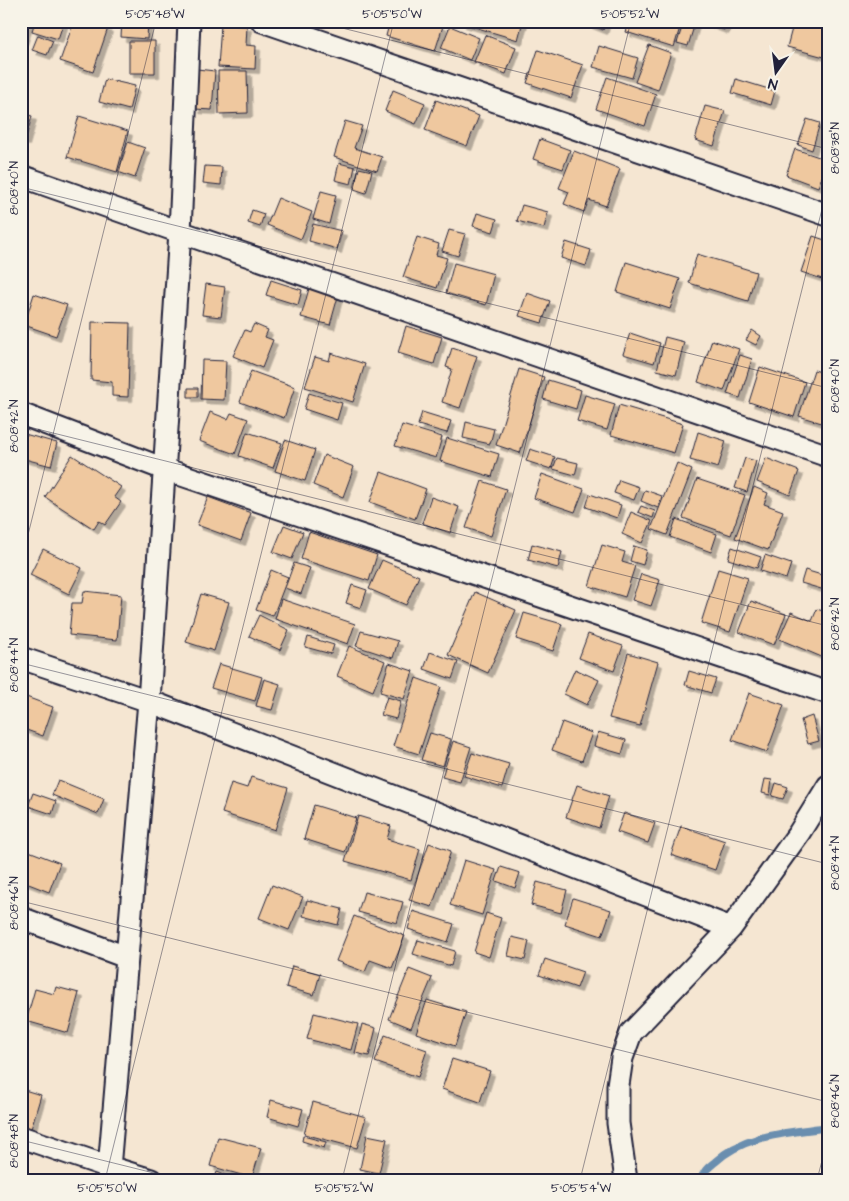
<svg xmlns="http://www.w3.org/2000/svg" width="849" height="1201" viewBox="0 0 849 1201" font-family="'Architects Daughter',sans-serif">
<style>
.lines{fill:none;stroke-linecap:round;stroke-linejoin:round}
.stream{stroke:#6b8eaf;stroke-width:8}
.building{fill:#efc89f;stroke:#22223b;filter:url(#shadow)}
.minor-casing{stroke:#22223b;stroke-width:25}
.minor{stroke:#f7f3e8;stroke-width:21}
.ticks{fill:none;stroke:#22223b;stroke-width:1;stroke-opacity:0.45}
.neatline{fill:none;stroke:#22223b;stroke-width:2}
.ticks-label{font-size:12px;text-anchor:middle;fill:#22223b}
</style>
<defs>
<filter id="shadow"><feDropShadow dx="4.5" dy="4.5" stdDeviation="0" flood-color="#0004"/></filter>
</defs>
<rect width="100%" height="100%" fill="#f5e6d2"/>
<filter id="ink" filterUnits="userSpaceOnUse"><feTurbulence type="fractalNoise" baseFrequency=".02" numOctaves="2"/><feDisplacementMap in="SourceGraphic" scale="10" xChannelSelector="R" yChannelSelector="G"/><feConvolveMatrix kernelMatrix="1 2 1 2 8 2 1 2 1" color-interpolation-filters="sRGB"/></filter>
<g filter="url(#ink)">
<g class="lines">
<!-- stream -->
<path class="stream" d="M701,1180C704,1170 708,1168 715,1162C745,1134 789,1133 828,1127"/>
</g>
<!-- building -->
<path class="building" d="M21,21H29L23,40H21Z
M35,21H64L58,39L32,31Z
M74,21H89L108,28L93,72L60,61Z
M122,21H148L147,39L121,37Z
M390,21H427L443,26L435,51L386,36Z
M461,21H523L518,40L461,23Z
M589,21H606L603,30L588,24Z
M630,21H682L674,47L626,32Z
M684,21L695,23L688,46L677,43Z
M701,21H728L724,30Z
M794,21H800L828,29V58L787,47Z
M221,25L247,26L246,45L256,46L255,69L218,67Z
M450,26L479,38L470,60L441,48Z
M38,35L53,41L47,55L32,50Z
M485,35L516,47L506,74L474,62Z
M129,41H155V73H129Z
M649,45L671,53L658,90L635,82Z
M599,46L638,58L632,78L593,67Z
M538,50L583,65L571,98L527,83Z
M197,69L215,71L212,110L195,109Z
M218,71H247L248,113L219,114Z
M607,77L656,94L645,126L596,109Z
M105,79L135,86L129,110L99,102Z
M736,79L775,91L771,105L732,93Z
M393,90L425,103L416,124L385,111Z
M436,100L479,116L467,146L425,130Z
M705,106L725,111L714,146L695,140Z
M21,113L32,116L25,141L21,140Z
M79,116L128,131L117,172L67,157Z
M807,119L820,123L812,150L798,145Z
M345,121L362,126L354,148L382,157L377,171L334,157Z
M540,139L570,150L563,169L533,159Z
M128,142L145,148L135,178L118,172Z
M795,149L828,160L818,187L786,175Z
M574,151L620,169L606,206L589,200L584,212L564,204L569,192L559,188Z
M339,163L355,167L351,184L335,180Z
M205,166L222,167L221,185L203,183Z
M359,168L372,171L366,193L354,189Z
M321,191L336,195L329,224L313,219Z
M278,198L312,212L301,239L267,225Z
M522,205L548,212L544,228L517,221Z
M252,210L264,214L260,227L248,223Z
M477,213L497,219L493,232L473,226Z
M313,224L342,231L337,249L309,241Z
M449,230L465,234L458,256L442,251Z
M813,236L828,241V281L801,272Z
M417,237L439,244L436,255L447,258L437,288L403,277Z
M566,242L591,250L586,266L561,258Z
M697,254L756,272L748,301L689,283Z
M626,262L680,279L670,309L617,292Z
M454,263L494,274L486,305L446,293Z
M271,280L302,290L298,305L266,295Z
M206,284L225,287L221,317L202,315Z
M310,285L339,293L330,325L301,317Z
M527,293L550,301L542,323L519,316Z
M34,294L67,305L56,336L24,325Z
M92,322L130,323L128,397L112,396V382L91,380Z
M254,324L268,330L265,337L273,340L262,368L233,356L245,330L250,332Z
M406,326L442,337L434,364L398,353Z
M752,330L761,336L756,345L746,340Z
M630,333L660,343L654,363L623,354Z
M665,337L684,342L676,375L657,370Z
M712,340L739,349L724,391L698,382Z
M452,348L477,356L460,408L442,402L452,369L446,367Z
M331,353L365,364L353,402L305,387L315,357L329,361Z
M740,355L752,359L740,398L727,394Z
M202,360L226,361L224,400L201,399Z
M760,367L805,382L794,417L749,402Z
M519,369L544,377L520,453L496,445Z
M814,370L828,374V425L799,416Z
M251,371L295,387L284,418L240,402Z
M548,380L581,390L576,409L543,399Z
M188,388H198V397H188Z
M309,393L342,403L337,420L304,409Z
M585,395L615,404L607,430L577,421Z
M619,405L683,424L674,453L611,435Z
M210,412L228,419L231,413L248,419L235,454L199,441Z
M422,412L451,421L447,433L418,425Z
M466,422L494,429L490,444L463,438Z
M402,425L442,437L436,458L395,446Z
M247,432L282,443L273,468L239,456Z
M698,432L726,441L718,468L690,460Z
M21,433L57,443L51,466L21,458Z
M447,438L499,454L492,477L440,461Z
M285,440L315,450L305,481L275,471Z
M530,449L555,457L551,469L526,461Z
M72,455L121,487L114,497L121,502L105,525L99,521L94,529L45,497Z
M324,455L354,467L343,497L313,485Z
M557,458L578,463L575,475L553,469Z
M745,458L756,461L747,492L735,488Z
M766,458L799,471L790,495L757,482Z
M677,463L692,470L667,535L651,529Z
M381,472L426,489L415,519L370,502Z
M542,474L584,489L575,512L534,498Z
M697,479L745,495L731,535L683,518Z
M619,480L639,487L634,500L614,493Z
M482,481L506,489L491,536L466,528Z
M754,487L768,493L764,504L783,511L768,550L735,538Z
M645,490L662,496L658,508L641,501Z
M590,494L621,505L617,518L586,507Z
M208,497L251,513L241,541L197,525Z
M431,497L459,507L450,533L422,523Z
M641,506L655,511L653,518L638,512Z
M631,512L652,521L642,543L622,534Z
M676,519L717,534L711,552L670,537Z
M284,525L303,532L292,559L273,552Z
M309,532L377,555L369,581L301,559Z
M532,544L562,552L558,568L528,560Z
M602,545L625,552L622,562L635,566L625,597L589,586Z
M634,546L647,550L643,565L630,561Z
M732,547L761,557L757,568L728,559Z
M43,549L82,568L69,594L30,575Z
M765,555L791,564L786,579L760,571Z
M382,560L419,576L406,605L369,589Z
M294,563L310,568L301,594L285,588Z
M718,569L748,578L730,632L701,623Z
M271,570L288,577L273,616L256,610Z
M805,570L828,577V591L801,583Z
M641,574L660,580L651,606L632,600Z
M352,585L367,590L361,608L346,603Z
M84,591L121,595L117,640L69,635L72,603H82Z
M475,592L516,610L488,673L448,655Z
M201,594L229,602L214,651L186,642Z
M281,599L355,624L348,644L275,619Z
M751,601L786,614L774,645L739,632Z
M817,609L828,613V650L824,658L779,639L791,612L812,621Z
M524,613L562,624L553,651L516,639Z
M259,615L289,630L280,650L249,636Z
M361,631L398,641L393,658L356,646Z
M588,634L623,646L614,671L579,658Z
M308,637L334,645L331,654L305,647Z
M349,646L385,661L373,691L337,676Z
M430,652L458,662L452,679L424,669Z
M628,653L658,662L640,726L609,718Z
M389,663L413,671L404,699L380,692Z
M219,664L262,677L255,701L211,688Z
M575,669L599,680L587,705L564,694Z
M689,671L716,679L711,693L685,685Z
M416,678L441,687L419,754L393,746Z
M264,679L280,684L272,710L256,706Z
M749,693L784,705L767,752L732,740Z
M21,695L53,707L43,736L21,728Z
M387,697L401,701L396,719L381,715Z
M812,716L819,741L808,744L801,720Z
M562,722L592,733L582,761L552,750Z
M598,732L626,740L622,754L594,746Z
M430,733L451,739L443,766L421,760Z
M453,741L471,747L460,782L442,777Z
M472,753L509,764L502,788L464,776Z
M251,777L288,788L275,830L222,813L231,783L247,788Z
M765,779L772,780L770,795L762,793Z
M58,780L104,799L98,814L52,795Z
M776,783L788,787L783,799L772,796Z
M577,785L609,796L599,828L566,817Z
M33,793L56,801L52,814L28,806Z
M314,805L356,818L345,852L304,839Z
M624,813L655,823L648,843L617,832Z
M358,816L391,826L387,839L420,849L411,880L345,861Z
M681,826L725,841L715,870L671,855Z
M429,843L451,851L432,907L409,900Z
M21,848L60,863L49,892L21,881Z
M464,860L496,870L482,915L450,905Z
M501,867L520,873L515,888L496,881Z
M537,882L567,890L561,913L531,905Z
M272,885L303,897L289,930L259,918Z
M364,892L403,902L397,923L358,912Z
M573,898L611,910L602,936L565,924Z
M307,900L342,909L338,925L303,916Z
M413,911L454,924L448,942L408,929Z
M486,913L501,918L489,957L474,952Z
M354,916L405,936L392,968L370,960L365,972L336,961Z
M512,937L529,941L525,960L508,956Z
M418,940L455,951L451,966L413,954Z
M545,959L583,972L577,988L539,975Z
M292,966L320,974L314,995L286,987Z
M409,969L432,978L411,1028L389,1019Z
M56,987L79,993L68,1033L26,1021L35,989L54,994Z
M427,1000L466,1012L455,1046L416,1033Z
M314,1013L358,1024L351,1050L307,1039Z
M362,1024L376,1028L369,1056L355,1053Z
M385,1035L427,1050L418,1077L375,1062Z
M452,1059L490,1071L480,1102L442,1089Z
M21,1089L41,1095L31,1129L21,1126Z
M271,1100L303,1109L298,1126L267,1117Z
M313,1102L366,1117L357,1148L304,1134Z
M367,1135L387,1139L379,1173L360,1169Z
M303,1136L326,1142L324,1148L302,1141Z
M218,1137L261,1148L252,1178L210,1166Z
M217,1172L239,1180H214Z"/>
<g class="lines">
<defs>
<path id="minor" d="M262,21L828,215
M21,176L180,232L828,456
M21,414L164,469L828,693
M21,658L149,701L731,928
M21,918L126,957
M21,1137L109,1167L151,1180
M108,1180L149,701L180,232L189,21
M626,1180L618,1123V1085L622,1058L631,1033L731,928L799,833L828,786"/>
</defs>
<!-- minor casing -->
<use href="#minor" class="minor-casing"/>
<!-- minor -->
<use href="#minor" class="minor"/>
</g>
</g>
<!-- ticks -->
<path class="ticks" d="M314,21L828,149M21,187L828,388M21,425L828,626M21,563L156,21M21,663L828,864M21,901L828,1102M21,1140L182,1180M105,1180L394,21M342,1180L631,21M580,1180L828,185M817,1180L828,1137"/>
<!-- margin -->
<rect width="849" height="1201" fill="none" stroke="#f7f3e8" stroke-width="55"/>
<!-- north arrow -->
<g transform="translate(776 72) rotate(194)" stroke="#f7f3e8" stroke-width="4" paint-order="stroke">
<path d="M0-4L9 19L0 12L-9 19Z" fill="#22223b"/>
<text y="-8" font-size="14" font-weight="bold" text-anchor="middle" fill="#22223b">N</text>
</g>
<rect x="28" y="28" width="794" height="1146" class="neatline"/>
<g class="ticks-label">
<text x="155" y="18">5°05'48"W</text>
<text x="392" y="18">5°05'50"W</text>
<text x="630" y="18">5°05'52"W</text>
<text transform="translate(835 148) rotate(-90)" y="4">8°08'38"N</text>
<text transform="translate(14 188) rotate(-90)" y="4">8°08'40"N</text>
<text transform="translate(835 386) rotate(-90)" y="4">8°08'40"N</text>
<text transform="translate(14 426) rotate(-90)" y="4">8°08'42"N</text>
<text transform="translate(835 624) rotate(-90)" y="4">8°08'42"N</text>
<text transform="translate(14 665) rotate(-90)" y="4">8°08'44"N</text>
<text transform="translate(835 863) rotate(-90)" y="4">8°08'44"N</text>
<text transform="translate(14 903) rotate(-90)" y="4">8°08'46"N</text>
<text transform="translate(835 1101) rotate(-90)" y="4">8°08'46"N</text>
<text transform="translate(14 1141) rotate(-90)" y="4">8°08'48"N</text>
<text x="107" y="1192">5°05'50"W</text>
<text x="344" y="1192">5°05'52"W</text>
<text x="581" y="1192">5°05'54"W</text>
</g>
</svg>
